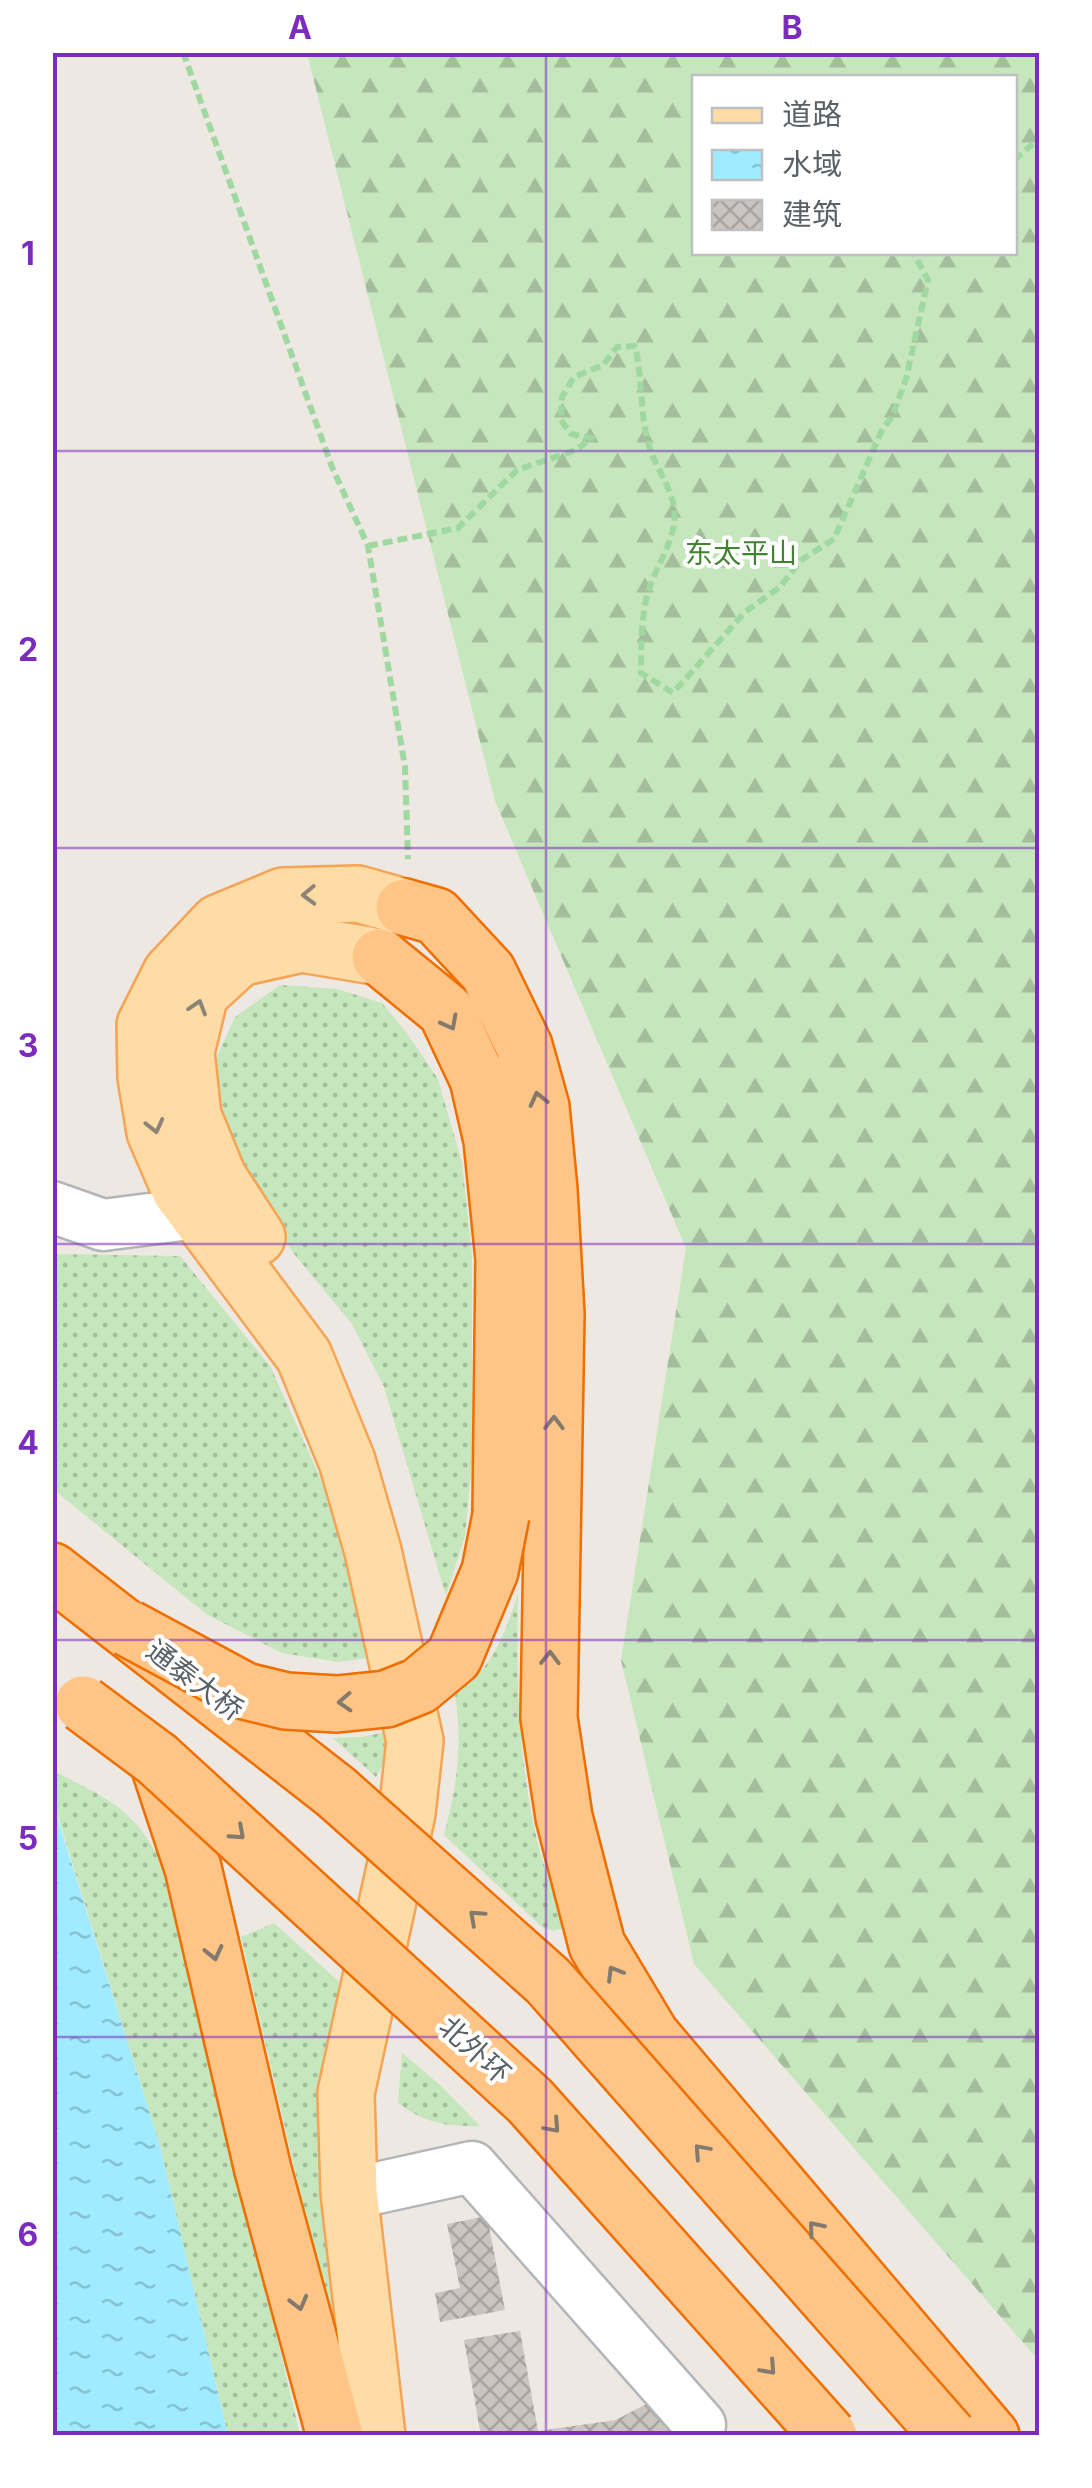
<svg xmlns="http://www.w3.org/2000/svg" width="1092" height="2488" viewBox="0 0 1092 2488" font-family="Inter,'Noto Sans SC',sans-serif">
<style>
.grass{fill:url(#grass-dots)}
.forest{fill:url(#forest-firs);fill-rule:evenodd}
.water{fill:url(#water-ripples)}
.building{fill:url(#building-cross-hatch)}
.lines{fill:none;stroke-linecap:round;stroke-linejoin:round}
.minor-casing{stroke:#b2b6ba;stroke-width:55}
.major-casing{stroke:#f5a354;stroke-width:60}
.highway-casing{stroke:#ef6e00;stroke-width:60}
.path{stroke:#a0d8a2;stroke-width:6;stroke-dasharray:10 5;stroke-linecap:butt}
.minor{stroke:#fff;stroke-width:50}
.major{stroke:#ffdca5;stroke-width:55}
.highway{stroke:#ffc587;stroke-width:55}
.highway-bridge-casing{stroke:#ef6e00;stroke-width:60;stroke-linecap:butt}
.highway-bridge{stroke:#ffc587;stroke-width:55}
.oneway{stroke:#8c8577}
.oneway2{stroke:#83796c}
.grid{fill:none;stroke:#7b2cbf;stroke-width:2.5;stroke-opacity:0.55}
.labels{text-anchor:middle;stroke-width:8;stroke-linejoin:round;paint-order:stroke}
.park-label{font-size:28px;fill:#408331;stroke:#fff}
.street-label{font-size:28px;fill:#5a6063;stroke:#fff}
.neatline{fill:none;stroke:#7b2cbf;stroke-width:4}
.grid-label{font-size:32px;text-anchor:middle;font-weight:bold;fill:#7b2cbf}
</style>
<defs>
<pattern id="grass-dots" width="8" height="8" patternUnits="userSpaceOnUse" patternTransform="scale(2.5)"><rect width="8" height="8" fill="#c6e6bd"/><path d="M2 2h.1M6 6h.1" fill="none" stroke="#a4be9d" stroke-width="1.8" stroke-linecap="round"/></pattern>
<pattern id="forest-firs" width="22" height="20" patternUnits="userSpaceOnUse" patternTransform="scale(2.5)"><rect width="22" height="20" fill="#c6e6bd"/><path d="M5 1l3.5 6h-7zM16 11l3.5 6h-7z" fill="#a4be9d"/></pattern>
<pattern id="water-ripples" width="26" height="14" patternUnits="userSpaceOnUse" patternTransform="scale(2.5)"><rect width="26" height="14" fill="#a0ebff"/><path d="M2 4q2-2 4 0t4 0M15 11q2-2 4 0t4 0" fill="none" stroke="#85c2d2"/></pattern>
<pattern id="building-cross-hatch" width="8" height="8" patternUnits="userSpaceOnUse" patternTransform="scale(2.5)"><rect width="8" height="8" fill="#cac5c1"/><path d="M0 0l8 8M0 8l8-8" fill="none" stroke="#a7a3a0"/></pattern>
</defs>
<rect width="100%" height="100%" fill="#eee8e2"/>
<!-- grass -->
<path class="grass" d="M280,985L337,989L382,1003L406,1032L438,1079L462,1163L472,1255V1462L465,1536L446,1596L384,1387L352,1324L295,1255L245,1184L217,1123L211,1069L235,1017Z
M52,1254L180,1256L270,1366L332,1504L375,1657L338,1662L282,1653L206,1614L53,1489Z
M518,1594C516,1677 518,1758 537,1840C544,1869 556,1899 566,1928L554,1931L542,1927L444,1835C457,1787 463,1744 455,1695C494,1666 503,1638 518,1594Z
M391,1731L384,1763L376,1777L333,1738L361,1737Z
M52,1770C115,1803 133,1807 167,1872L300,2435H228L160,2146L53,1801Z
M274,1923L346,1988L343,2340L326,2305L241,1937Z
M402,2053L440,2085L480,2126C447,2127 425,2123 398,2103Z"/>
<!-- forest -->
<path class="forest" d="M307,53H1039V2361L694,1964L621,1660L686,1248L495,801ZM694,78H1014V252H694Z"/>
<!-- water -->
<path class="water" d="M52,1801L160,2146L228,2435H53Z"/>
<!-- building -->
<path class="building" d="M487,2216L505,2310L440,2322L435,2293L460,2288L447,2224Z
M520,2331L538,2431L616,2420L650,2402L680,2436H481L464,2340Z"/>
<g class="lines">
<defs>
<path id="minor" d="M52,1207L103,1225L197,1213L231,1197
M377,2188L472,2167L700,2425"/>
<path id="major" d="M257,1237L218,1177L193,1116L186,1052L200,994L239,958L302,944L380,957
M377,2436L349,2192L346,2093L407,1813L415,1741L373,1551L347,1461L304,1356L180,1190L155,1132L146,1077L145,1025L171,973L218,923L283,896L358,894L404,907"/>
<path id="highway" d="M404,907L436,916L488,972L524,1046L541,1107L549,1190L556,1314L549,1718L564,1817L597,1945L651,2035L991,2436
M380,957L446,1011L478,1079L492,1140L504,1259L501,1515
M52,1571L336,1792
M157,1759L193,1868L263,2170L335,2436"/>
</defs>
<!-- minor casing -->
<use href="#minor" class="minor-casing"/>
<!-- major casing -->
<use href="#major" class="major-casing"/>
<!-- highway casing -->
<use href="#highway" class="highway-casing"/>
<!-- path -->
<path class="path" d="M183,52L332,467L368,546L405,767L408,859
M1014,160L1040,138
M368,546L458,528L517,470L576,450L592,438L571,434L561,420L562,397L574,377L603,365L617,347L635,346C644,382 638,424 654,459C663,479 678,500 674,524C670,549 653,572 647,596C641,621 641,647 641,673L673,693L745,612L780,587L801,560L834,539L882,430L892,417L906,379L928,280L913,252"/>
<!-- minor -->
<use href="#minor" class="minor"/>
<!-- major -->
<use href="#major" class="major"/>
<!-- highway -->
<use href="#highway" class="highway"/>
<defs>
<path id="highway-bridge" d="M128,1628L245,1691L286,1701L337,1704L386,1699L419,1686L454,1657L490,1571L501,1515
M83,1704L157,1759L530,2101L829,2436
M336,1792L548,1981L949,2436"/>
</defs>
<!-- highway-bridge casing -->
<use href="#highway-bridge" class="highway-bridge-casing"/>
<!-- highway-bridge -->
<use href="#highway-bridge" class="highway-bridge"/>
</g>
<!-- one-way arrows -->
<defs><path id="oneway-chevron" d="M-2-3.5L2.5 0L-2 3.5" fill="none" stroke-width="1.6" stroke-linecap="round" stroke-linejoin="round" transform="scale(2.5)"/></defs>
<g class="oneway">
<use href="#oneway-chevron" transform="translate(309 895) rotate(178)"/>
<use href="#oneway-chevron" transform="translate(198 1007) rotate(-73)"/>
<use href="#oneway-chevron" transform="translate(155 1126) rotate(76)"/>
</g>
<g class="oneway2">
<use href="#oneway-chevron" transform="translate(450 1023) rotate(62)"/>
<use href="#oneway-chevron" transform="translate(538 1099) rotate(-103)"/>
<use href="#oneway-chevron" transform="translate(554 1423) rotate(-89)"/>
<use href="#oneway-chevron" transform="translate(550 1658) rotate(-89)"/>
<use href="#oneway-chevron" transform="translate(345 1702) rotate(177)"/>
<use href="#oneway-chevron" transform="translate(238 1833) rotate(42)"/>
<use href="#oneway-chevron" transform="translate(476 1917) rotate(-138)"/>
<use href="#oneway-chevron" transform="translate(214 1953) rotate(77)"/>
<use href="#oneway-chevron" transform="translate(614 1973) rotate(-121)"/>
<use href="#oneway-chevron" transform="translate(553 2126) rotate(48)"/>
<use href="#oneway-chevron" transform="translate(701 2151) rotate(-132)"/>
<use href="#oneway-chevron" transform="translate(815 2228) rotate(-130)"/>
<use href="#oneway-chevron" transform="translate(299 2303) rotate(75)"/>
<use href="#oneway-chevron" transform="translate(769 2368) rotate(48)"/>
</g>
<!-- grid -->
<path class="grid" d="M546,52V2436M52,451H1040M52,848H1040M52,1244H1040M52,1640H1040M52,2037H1040"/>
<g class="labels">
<!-- park labels -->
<g class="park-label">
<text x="741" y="563">东太平山</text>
</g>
<!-- street labels -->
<g class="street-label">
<text transform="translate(195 1680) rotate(37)" y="10">通泰大桥</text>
<text transform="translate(475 2050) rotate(42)" y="10">北外环</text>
</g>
</g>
<!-- border -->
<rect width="1092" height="2488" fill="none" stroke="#ffffff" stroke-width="110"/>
<!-- legend -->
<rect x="692" y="75" width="325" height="180" fill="#ffffff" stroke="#bdbfc1" stroke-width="2.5"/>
<rect x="712" y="108" width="50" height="15" fill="#ffdca5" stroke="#bdbfc1" stroke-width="2.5"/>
<text x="782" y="125" font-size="30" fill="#5a6063">道路</text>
<rect x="712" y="150" width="50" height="30" fill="url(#water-ripples)" stroke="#bdbfc1" stroke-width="2.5"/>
<text x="782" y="175" font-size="30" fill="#5a6063">水域</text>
<rect x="712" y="200" width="50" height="30" fill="url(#building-cross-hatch)" stroke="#bdbfc1" stroke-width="2.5"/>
<text x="782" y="225" font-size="30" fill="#5a6063">建筑</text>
<rect x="55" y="55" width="982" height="2378" class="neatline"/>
<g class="grid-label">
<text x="300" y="39">A</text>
<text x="792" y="39">B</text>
<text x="28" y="265">1</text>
<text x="28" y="661">2</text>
<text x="28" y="1057">3</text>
<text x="28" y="1454">4</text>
<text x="28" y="1850">5</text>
<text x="28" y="2246">6</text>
</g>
</svg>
